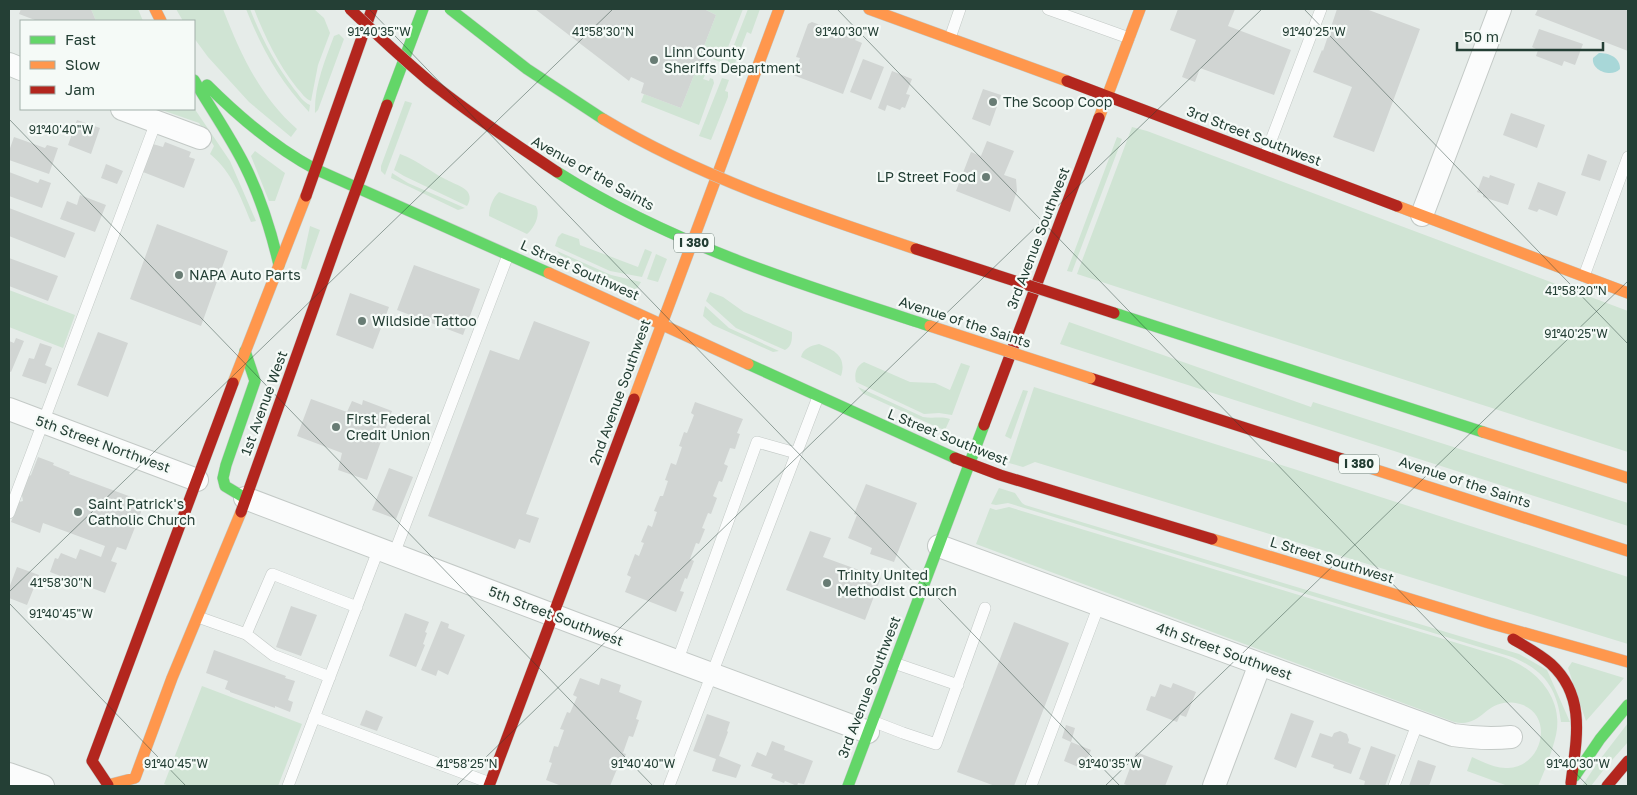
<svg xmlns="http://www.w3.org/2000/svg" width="1637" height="795" viewBox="0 0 1637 795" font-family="'Golos Text',sans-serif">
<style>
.green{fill:#d0e4d4}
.water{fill:#a8d7d8}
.building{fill:#d1d5d3}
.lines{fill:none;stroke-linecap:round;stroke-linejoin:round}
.lane-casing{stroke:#c3c9c6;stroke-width:12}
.street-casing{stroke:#c3c9c6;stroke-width:24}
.fast-casing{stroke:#c2c9c6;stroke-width:12}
.slow-casing{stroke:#c2c9c6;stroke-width:12}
.jam-casing{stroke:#c2c9c6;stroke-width:12}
.lane{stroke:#fbfcfc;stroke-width:11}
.street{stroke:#fbfcfc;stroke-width:22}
.fast{stroke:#63d668;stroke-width:11}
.slow{stroke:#ff974d;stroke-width:11}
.jam{stroke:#b3261e;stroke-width:11}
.fast-bridge-casing{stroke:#c2cac7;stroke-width:12;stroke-linecap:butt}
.slow-bridge-casing{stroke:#c2cac7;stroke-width:12;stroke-linecap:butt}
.jam-bridge-casing{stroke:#c2cac7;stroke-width:12;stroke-linecap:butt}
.fast-bridge{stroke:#63d668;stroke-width:11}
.slow-bridge{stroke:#ff974d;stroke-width:11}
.jam-bridge{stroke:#b3261e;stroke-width:11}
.ticks{fill:none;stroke:#243f35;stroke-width:1;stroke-opacity:0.45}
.poi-dot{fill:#687c74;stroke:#f5faf7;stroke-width:2}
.labels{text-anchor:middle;stroke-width:4.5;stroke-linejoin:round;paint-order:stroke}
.shield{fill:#f5faf7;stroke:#63776f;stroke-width:1}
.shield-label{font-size:12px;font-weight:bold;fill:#243f35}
.poi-label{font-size:14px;fill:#243f35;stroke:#f5faf7;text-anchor:start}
.street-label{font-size:14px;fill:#243f35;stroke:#f5faf7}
.ticks-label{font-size:12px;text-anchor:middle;fill:#243f35;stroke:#f5faf7;stroke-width:4.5;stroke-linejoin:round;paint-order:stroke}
</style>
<rect width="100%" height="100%" fill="#e6ece9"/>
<!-- green -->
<path class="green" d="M91,9H138L143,21H96Z
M176,9H223C240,53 260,97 297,129L291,137L249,102L208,57L194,38V21H183Z
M246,9H250C261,37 275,64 294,89C299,95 303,102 310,105L309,112C279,80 262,49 246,9Z
M254,9H314L324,18L330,33L318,65L311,101C305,99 302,93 297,88C278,64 265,37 254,9Z
M706,9H743L723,60L720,62L701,54L716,15L706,10Z
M748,9H760L751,34L747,32L732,71L725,68Z
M339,34L344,39L318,110L315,113C314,87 325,60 334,36Z
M696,70L706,73L703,79L709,81L710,78L713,79L714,83L699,125L641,102L644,94L681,108Z
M722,78L729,80L725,91L728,92V97L711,140L699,136Z
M405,101L412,103L385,175L381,171V166Z
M194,108L230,161L256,221L251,222C240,196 232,172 210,154L214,146L199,123L159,109Z
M1132,127L1147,131L1628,311V452L1077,274Z
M1117,137L1122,139L1072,272L1067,271Z
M255,151L285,173L275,201H269L251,156Z
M400,154C419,161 432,173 449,181C455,184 462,186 467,191C471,196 470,201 467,206L404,176L394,170Z
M392,173L408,183L465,208L458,210L391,178Z
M499,192L536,206C541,215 534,228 527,234L489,216C489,208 493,197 499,192Z
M310,226L320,230L306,270L301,268Z
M562,233L579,239L580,245L638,267L645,249L652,252L642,277L610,271L555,246L558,237Z
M557,251L611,275L641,282L636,290L560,255Z
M656,254L667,259L658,282L647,279Z
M9,290L75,315L63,348L9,327Z
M710,292L723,297L744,312L792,332C792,340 792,346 785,350L736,328L706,301Z
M705,306L729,328L779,351L773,352L713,325L703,316Z
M1069,322L1311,407L1313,402L1628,503V526L1060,344Z
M819,344C835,350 847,357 841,376L801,357C803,348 811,346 819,344Z
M864,362L910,382L935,383L950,390L961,363L970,366L952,415L939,413L924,414L856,382C854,374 856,366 864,362Z
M858,387L923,417C933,419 941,416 950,419L945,430L939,428L864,394Z
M1034,387L1294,469L1628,577V644L1035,462L1023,467L1009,463Z
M1023,390L1028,391L1011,439L1005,436Z
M999,488L1015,493L1022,503L1025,505L1519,654L1547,670L1570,722H1561C1557,688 1544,670 1512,657L1008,503L996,505L991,504Z
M1009,507L1503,657C1536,668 1564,698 1556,735C1552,752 1545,770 1538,786H1508L1467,771L1472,757C1483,762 1496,769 1508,768C1543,767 1555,714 1520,704C1484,695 1485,729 1454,722L976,544L990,508L996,510Z
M1572,662L1624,678L1586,721L1568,668Z
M202,686L302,724L278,786H169L164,784Z
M1628,723V742L1605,768L1591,786H1582L1598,762Z"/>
<!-- water -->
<path class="water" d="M1599,53C1609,53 1620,57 1620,69C1612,78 1591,71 1593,58Z"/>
<!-- building -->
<path class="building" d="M21,9H91L96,21H34L35,20L19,14Z
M535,9H706V10L716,15L701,54L706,57L701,71L696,70L681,108L641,93L644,83L631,77L629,81Z
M1178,9H1235L1228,26L1291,50L1274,95L1200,68L1195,82L1182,77L1196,40L1170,30Z
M1337,9H1366L1420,29L1374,152L1333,137L1352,87L1313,72L1322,50L1323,51Z
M1538,9H1628V51L1535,15Z
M812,22L856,38L855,40L862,43L843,94L793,75L800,58L796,57L808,24Z
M1539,29L1583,44L1575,65L1564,61L1562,66L1536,56L1538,50L1532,47Z
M863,59L884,67L871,100L850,92Z
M892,71L912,79L906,94L910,95L905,108L902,107L900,110L887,105L885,111L878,108Z
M983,89L1001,95L990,126L972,119Z
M1511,113L1545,125L1537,148L1503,135Z
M77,120L100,128L91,154L68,145Z
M14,137L45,148L47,145L58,148L49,174L9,160V151Z
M987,141L1014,151L1004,175L1016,179L1017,191L1010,212L956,191L971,152L981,156Z
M165,142L191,152L189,157L195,159L184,188L143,172L153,144L163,147Z
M1588,154L1607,161L1600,181L1581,175Z
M106,164L123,171L117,184L101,178Z
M9,172L38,183L40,179L51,183L42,208L9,196Z
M1490,175L1515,184L1508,205L1483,197V194L1477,192L1483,176L1489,178Z
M1538,182L1566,192L1557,216L1539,209L1537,212L1528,209Z
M80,195L106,205L95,232L60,219L67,201L77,205Z
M9,208L75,233L65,258L9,236Z
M157,224L228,251L201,326L130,299Z
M9,258L58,276L48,301L9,286Z
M414,265L480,289L463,335L397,310Z
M350,293L389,307L373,349L336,335Z
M534,321L590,342L526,514L539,518L530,543L519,539L515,549L428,516L490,350L519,360Z
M98,332L128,343L108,397L77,385Z
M16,338L24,341L11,372L9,371V341L14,343Z
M40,343L52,347L45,365L52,368L46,384L22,376L29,358L34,359Z
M311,399L347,412L352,401L362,405L363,400L392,411L367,480L338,470L342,453L297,436Z
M695,402L743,419L737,433L740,434L735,449L730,448L724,464L728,466L722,482L719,481L713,496L717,498L711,514L708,513L702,528L705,529L699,544L696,543L690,559L694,561L687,579L685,578L680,591L684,592L676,612L625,592L631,577L627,575L635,554L639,556L644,543L641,542L648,525L652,527L657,512L654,511L660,496H663L668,481L665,480L671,463L676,465L682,447L679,446L684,432L687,433L694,415L691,413Z
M38,457L54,463L53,465L70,472L69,474L145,502L126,550L117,547L111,561L117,563L105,593L50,572L55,558L58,559L61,553L76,559L80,549L101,557L105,546L43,523L40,533L11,522L19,502L23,501L21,490L25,479L31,475Z
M389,468L413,477L396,519L372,510Z
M866,484L917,503L894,562L870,554L872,548L848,538L857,515L854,514Z
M810,531L831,538L823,557L881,578L865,620L786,590Z
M17,567L39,575L27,605L9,598V588Z
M291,606L317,615L301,656L276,647Z
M405,613L429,622L425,632L427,633L423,644L425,645L416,667L389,656Z
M441,621L449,624L448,628L465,635L448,675L438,670L436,676L421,670Z
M1014,622L1069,643L1014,786H995L957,772Z
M214,650L286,676L285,678L295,681L288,700L293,702L290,712L275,706V708L230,692V691L225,689L228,681L206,673Z
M580,678L599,685L601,678L621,685L619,692L642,701L636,719L639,720L633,737L629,736L623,753L626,754L620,770L617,769L610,786H558L559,785L546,780L552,763L549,762L554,746L558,747L564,730L560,729L567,712L570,713L577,697L573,695Z
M1173,683L1196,692L1186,717L1180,715L1177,722L1146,710L1151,696L1155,697L1160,684L1171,688Z
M366,710L383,717L377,731L360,725Z
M1291,713L1314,721L1296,768L1274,759Z
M707,714L730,722L727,731L728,732L719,756L741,765L736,778L712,771L716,759L693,751Z
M1066,725L1075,728L1071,742L1062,738Z
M1340,731L1347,734L1349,740L1348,743L1361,748L1351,774L1333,768L1334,765L1311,757L1320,733L1332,737L1334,733Z
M772,741L785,746L784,750L813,761L804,784L798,783L797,786L785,781L784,783L771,778L773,774L751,766L757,752L766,756Z
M1071,742L1091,750L1083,769L1064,761Z
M1371,746L1396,755L1385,786H1364L1365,781L1359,779Z
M1136,752L1173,766L1165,786H1129L1124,784Z
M1418,760L1436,766L1429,786H1409Z"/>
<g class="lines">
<defs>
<path id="lane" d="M1048,9L1129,38
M950,38L960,9
M1265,156L1321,9
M1584,276L1628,157
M9,513L156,122
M394,554L508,255
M198,617L246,634L272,574L357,607
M246,634L273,655L330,677
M677,662L757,442L796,453
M894,663L958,685
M314,717L490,783
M872,721L903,733L936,744L985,608
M288,786L379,548
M669,786L818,397
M1031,786L1099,605
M1394,786L1418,722"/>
<path id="street" d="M9,64L21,69
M122,109L200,138
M1422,215L1500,9
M9,409L197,480
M245,498L582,626L868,732
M939,546L1453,735C1473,738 1491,739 1511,737
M9,774L43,786
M1214,786L1260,664"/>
<path id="fast" d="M194,80C211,109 230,136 245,166C261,198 271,231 279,265
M207,85C240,118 274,147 315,169
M387,105L423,9
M315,169L549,273
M1114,313L1483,432
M245,351L255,381L226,465L223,478L225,486L245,498
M748,364L955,458
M1575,776L1600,739L1628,705
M848,786L984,425"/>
<path id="slow" d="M155,9L161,21
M869,9L1067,81
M1099,118L1140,9
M1397,206L1628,293
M549,273L748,364
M233,383L306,196
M634,399L779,9
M1483,432L1628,478
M1342,459L1628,551
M1212,539L1489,623L1628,662
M108,785L135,778L172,678L241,512"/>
<path id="jam" d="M1067,81L1397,206
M306,196L372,9
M1090,378L1342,459
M984,425L1099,118
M955,458L1000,475L1212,539
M241,512L338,239L387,105
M1513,639C1526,647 1540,654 1551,664C1587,697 1576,741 1571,783
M108,785L92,761L233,383
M489,786L634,399
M1607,786L1628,761"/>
</defs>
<!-- lane casing -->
<use href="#lane" class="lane-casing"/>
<!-- street casing -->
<use href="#street" class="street-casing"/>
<!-- fast casing -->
<use href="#fast" class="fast-casing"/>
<!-- slow casing -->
<use href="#slow" class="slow-casing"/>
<!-- jam casing -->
<use href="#jam" class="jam-casing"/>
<!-- lane -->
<use href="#lane" class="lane"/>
<!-- street -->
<use href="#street" class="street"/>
<!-- fast -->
<use href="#fast" class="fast"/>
<!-- slow -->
<use href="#slow" class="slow"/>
<!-- jam -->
<use href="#jam" class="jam"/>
<defs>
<path id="fast-bridge" d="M450,9L527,69L603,119
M557,172C672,245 802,285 930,326"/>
<path id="slow-bridge" d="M603,119C699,177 811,214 916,249
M930,326L1090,378"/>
<path id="jam-bridge" d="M350,9C376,34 402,58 429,81C470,114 513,143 557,172
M916,249L1114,313"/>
</defs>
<!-- fast-bridge casing -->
<use href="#fast-bridge" class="fast-bridge-casing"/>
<!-- slow-bridge casing -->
<use href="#slow-bridge" class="slow-bridge-casing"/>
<!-- jam-bridge casing -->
<use href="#jam-bridge" class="jam-bridge-casing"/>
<!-- fast-bridge -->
<use href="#fast-bridge" class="fast-bridge"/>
<!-- slow-bridge -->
<use href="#slow-bridge" class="slow-bridge"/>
<!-- jam-bridge -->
<use href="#jam-bridge" class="jam-bridge"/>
</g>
<!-- ticks -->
<path class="ticks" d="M369,9L1120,786M837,9L1588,786M1304,9L1628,344M9,119L653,786M9,592L613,9M9,603L186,786M456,786L1262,9M1105,786L1628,281"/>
<!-- markers -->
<g class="poi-dot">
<circle cx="654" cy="60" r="5"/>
<circle cx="993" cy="102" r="5"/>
<circle cx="986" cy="177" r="5"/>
<circle cx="179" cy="275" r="5"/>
<circle cx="362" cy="321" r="5"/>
<circle cx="336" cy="427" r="5"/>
<circle cx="78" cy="512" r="5"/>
<circle cx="827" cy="583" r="5"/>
</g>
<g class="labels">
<!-- shield labels -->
<g class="shield">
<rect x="674" y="233.5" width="40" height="19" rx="4"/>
<rect x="1339" y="454.5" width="40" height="19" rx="4"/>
</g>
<g class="shield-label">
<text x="694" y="247">I 380</text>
<text x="1359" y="468">I 380</text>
</g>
<!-- poi labels -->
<g class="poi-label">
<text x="664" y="57">Linn County<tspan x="664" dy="16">Sheriffs Department</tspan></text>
<text x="1003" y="107">The Scoop Coop</text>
<text x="976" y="182" text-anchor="end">LP Street Food</text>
<text x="189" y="280">NAPA Auto Parts</text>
<text x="372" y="326">Wildside Tattoo</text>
<text x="346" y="424">First Federal<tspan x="346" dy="16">Credit Union</tspan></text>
<text x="88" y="509">Saint Patrick's<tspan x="88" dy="16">Catholic Church</tspan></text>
<text x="837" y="580">Trinity United<tspan x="837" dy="16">Methodist Church</tspan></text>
</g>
<!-- street labels -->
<g class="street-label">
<text transform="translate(1254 136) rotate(21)" y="5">3rd Street Southwest</text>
<text transform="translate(593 173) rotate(29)" y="5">Avenue of the Saints</text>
<text transform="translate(1038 238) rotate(-69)" y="5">3rd Avenue Southwest</text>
<text transform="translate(580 270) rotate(24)" y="5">L Street Southwest</text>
<text transform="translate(965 322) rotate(18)" y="5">Avenue of the Saints</text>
<text transform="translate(620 392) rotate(-70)" y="5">2nd Avenue Southwest</text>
<text transform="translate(264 403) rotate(-70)" y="5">1st Avenue West</text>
<text transform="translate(948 437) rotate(22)" y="5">L Street Southwest</text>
<text transform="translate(103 444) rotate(20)" y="5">5th Street Northwest</text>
<text transform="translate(1465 482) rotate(18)" y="5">Avenue of the Saints</text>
<text transform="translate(1332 560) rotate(17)" y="5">L Street Southwest</text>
<text transform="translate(556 616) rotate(21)" y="5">5th Street Southwest</text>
<text transform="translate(1224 651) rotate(20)" y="5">4th Street Southwest</text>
<text transform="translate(869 687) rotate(-69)" y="5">3rd Avenue Southwest</text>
</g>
</g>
<g class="ticks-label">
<text x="603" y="36">41°58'30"N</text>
<text x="1314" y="36">91°40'25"W</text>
<text x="379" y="36">91°40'35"W</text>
<text x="847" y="36">91°40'30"W</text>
<text x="61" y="134">91°40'40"W</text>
<text x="1576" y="295">41°58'20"N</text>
<text x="1576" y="338">91°40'25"W</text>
<text x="61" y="587">41°58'30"N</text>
<text x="61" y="618">91°40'45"W</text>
<text x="176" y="768">91°40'45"W</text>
<text x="643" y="768">91°40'40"W</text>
<text x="1110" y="768">91°40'35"W</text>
<text x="1578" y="768">91°40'30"W</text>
<text x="467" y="768">41°58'25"N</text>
</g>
<!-- border -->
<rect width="1637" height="795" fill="none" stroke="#243f35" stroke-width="20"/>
<!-- legend -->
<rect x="20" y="20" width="175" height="90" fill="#f5faf7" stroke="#a1afa9"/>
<rect x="30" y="36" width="25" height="8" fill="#63d668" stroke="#a1afa9"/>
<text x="65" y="45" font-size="15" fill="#243f35">Fast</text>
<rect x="30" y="61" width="25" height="8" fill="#ff974d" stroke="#a1afa9"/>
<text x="65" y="70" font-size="15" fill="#243f35">Slow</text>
<rect x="30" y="86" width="25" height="8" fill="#b3261e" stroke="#a1afa9"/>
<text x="65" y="95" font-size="15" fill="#243f35">Jam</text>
<!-- scale -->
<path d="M1457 42v8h146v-8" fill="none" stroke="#243f35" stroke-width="2.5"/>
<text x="1464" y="42" font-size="15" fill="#243f35" stroke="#f5faf7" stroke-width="4" paint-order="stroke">50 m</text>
</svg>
